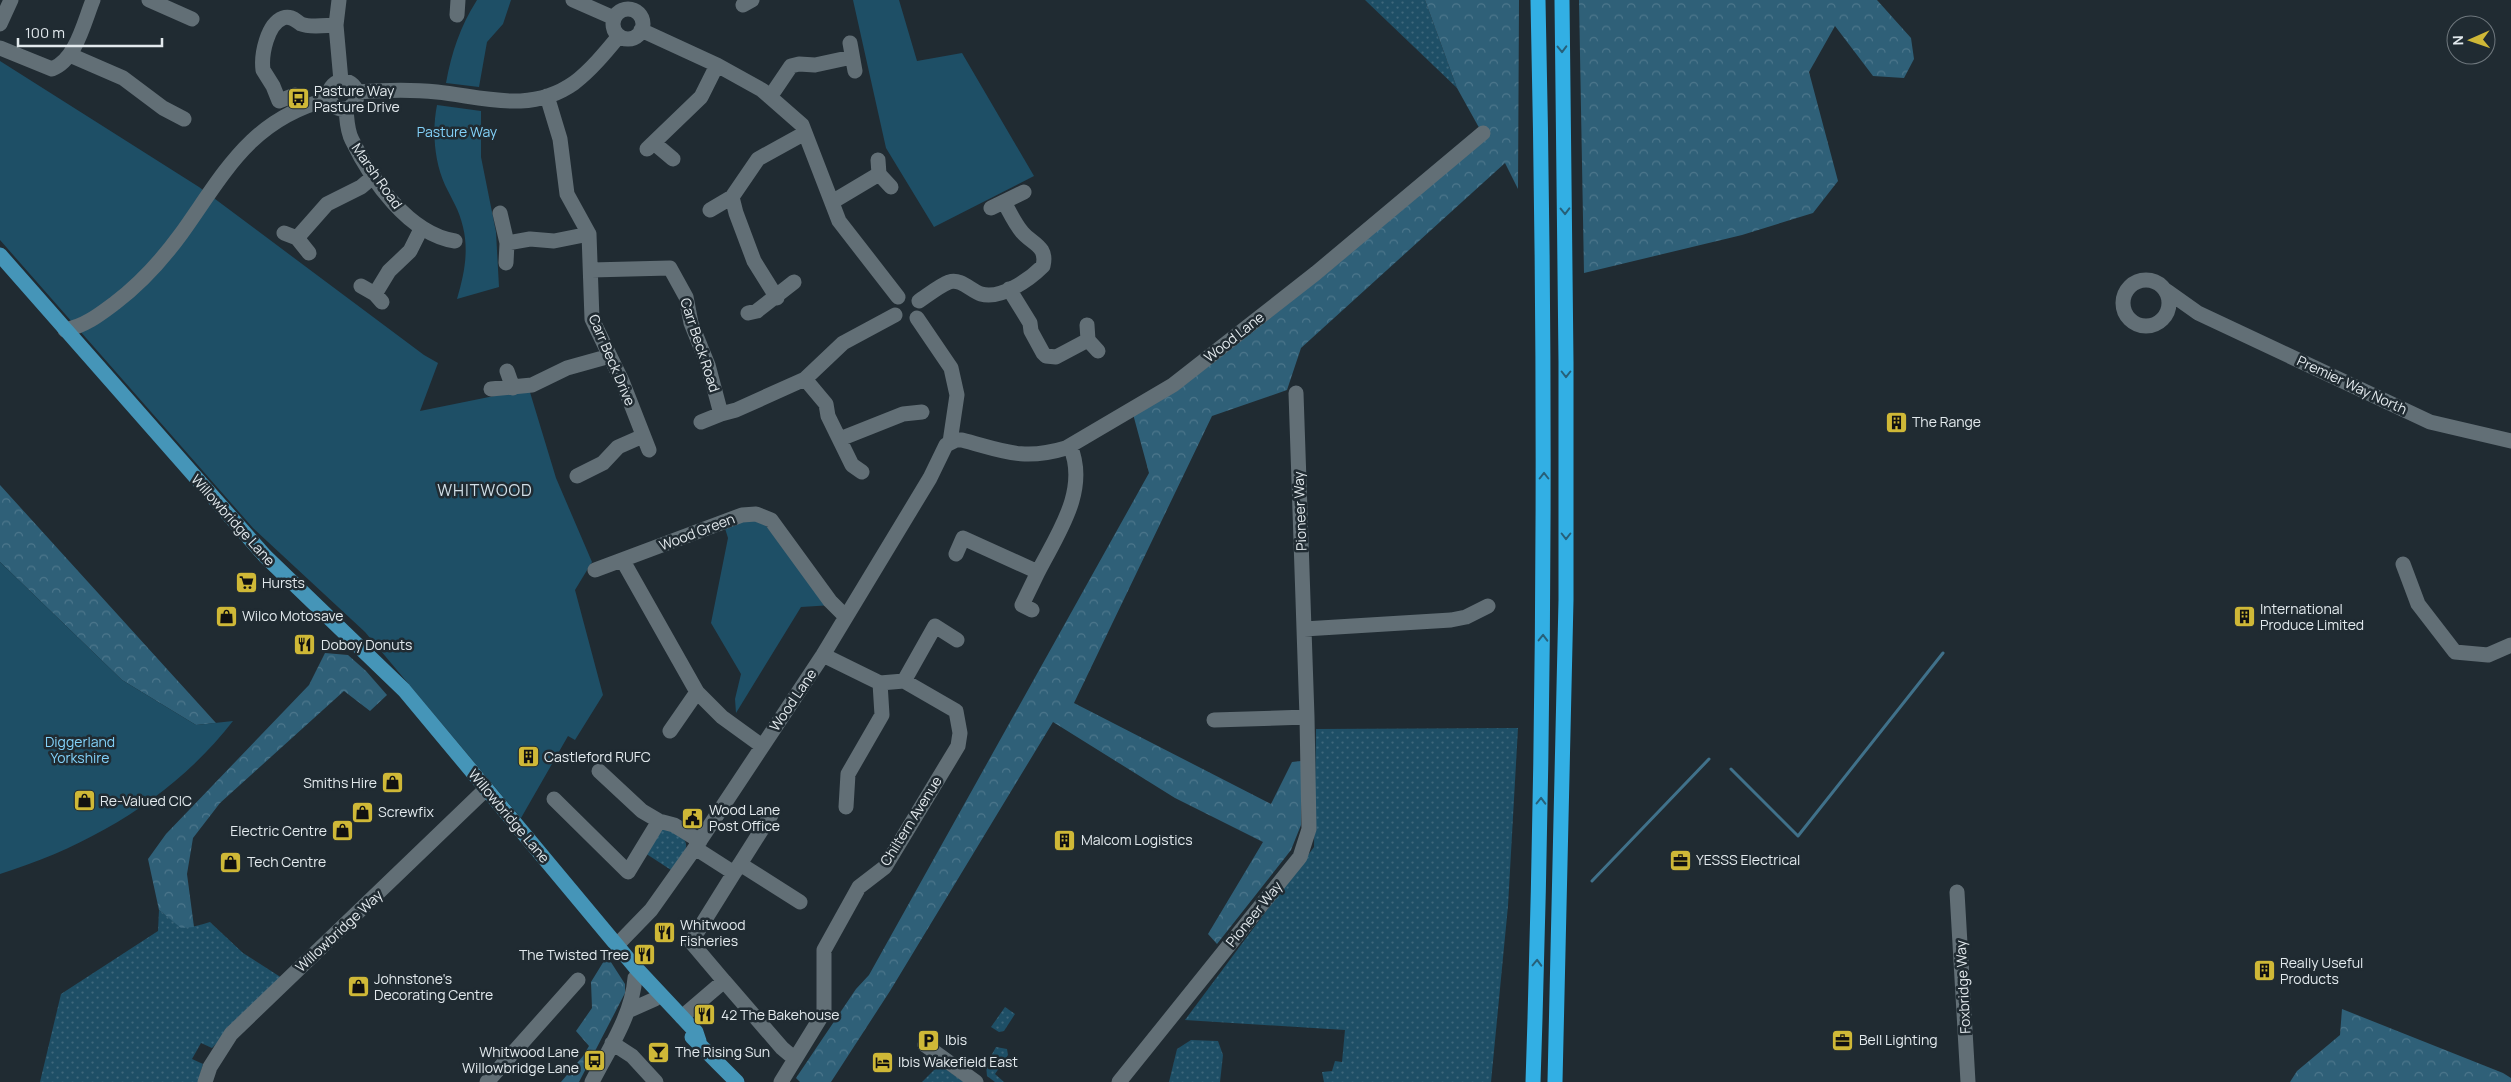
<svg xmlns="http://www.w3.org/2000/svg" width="2511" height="1082" viewBox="0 0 2511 1082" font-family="Manrope,sans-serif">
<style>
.grass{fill:url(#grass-dots)}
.forest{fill:url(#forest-crowns)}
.green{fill:#1e4f66}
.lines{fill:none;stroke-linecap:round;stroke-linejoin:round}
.stream{stroke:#40718a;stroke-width:3}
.minor{stroke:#626f76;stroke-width:15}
.major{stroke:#4595b8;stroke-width:15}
.highway{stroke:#32afe4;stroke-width:15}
.oneway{stroke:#276079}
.labels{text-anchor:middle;stroke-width:5;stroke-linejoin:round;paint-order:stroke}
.poi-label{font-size:14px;fill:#e2e9ed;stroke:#202b32;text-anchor:start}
.park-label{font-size:14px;fill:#83d2fa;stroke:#202b32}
.street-label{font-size:14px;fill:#e2e9ed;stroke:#202b32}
.quarter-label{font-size:16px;letter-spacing:1px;fill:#d0dee6;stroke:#202b32}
</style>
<defs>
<pattern id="grass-dots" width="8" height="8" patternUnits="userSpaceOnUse" patternTransform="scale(1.25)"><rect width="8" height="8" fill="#1e4f66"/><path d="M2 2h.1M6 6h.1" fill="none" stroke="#3e687c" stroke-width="1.8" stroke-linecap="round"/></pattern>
<pattern id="forest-crowns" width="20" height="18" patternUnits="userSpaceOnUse" patternTransform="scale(1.25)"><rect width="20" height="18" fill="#2f6078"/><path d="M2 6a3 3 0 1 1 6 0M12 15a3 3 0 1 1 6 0" fill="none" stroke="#4d778c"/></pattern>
</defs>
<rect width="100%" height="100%" fill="#202b32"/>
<!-- grass -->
<path class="grass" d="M1365,0H1425L1457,88Z
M1518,728L1508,906L1491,1082H1324L1322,1072L1332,1071L1335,1061L1342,1062L1345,1030L1185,1020L1314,847L1316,729Z
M663,829C669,829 673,832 678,835C696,844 680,859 671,870L645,853L657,834Z
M159,910C181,927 183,931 210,922L243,953L282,978L212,1048L201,1043L192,1059L203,1064L198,1082H40L61,994L158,931Z
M1005,1007L1015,1014L1004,1031L999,1032L991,1027Z
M1191,1040L1218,1041L1223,1055L1220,1082H1169L1177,1049Z
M996,1047L1007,1049L1008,1055L995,1074L1004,1082H995L987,1076L986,1065Z
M943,1067L964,1082H922L934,1070Z"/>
<!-- forest -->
<path class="forest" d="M1425,0H1519L1518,189L1505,163L1301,348L1287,390L1212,416L1074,703L1271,804L1292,762L1301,761V825L1291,850L1217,944L1208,934L1263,842L1175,798L1053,722L890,991L831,1082H800L796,1078L856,989L869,975L1149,473L1133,414L1482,133L1457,88Z
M1579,0H1877L1911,38L1914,59L1904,78L1873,76L1835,26L1809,72L1838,181L1813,213L1742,235L1584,273Z
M0,485L216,723L196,725L122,680L0,562Z
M325,653L348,655L366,671L387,695L370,711L344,691L220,803L193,838L187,874L194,927L181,928L159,910L148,859L166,834L309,685Z
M607,956L625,984V993L579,1082H561L583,1056L589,1046L576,1031L592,1008L591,982Z
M2342,1009L2503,1073L2511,1078V1082H2290L2297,1071L2340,1035Z"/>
<!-- green -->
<path class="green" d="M477,0H511L503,24L487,42L479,87L446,83C452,51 460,27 477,0Z
M853,0H899L917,61L962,53L1034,176L934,227L886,148Z
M0,61L199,187L424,355L438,363L420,411L529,389L556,478L592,562L575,590L603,695L575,740L568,736L521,818L365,632L253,528L0,240Z
M437,105L481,111V157L496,232L499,287L457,299C464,275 469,252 463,227C459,209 452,200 445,185C434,161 432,130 437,105Z
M756,514L833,605L801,607L736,713L735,699L741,674L711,623L728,538L723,522Z
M0,562L122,680L196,725L233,721C175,796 90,846 0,874Z"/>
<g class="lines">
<!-- stream -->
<path class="stream" d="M1731,769L1798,836L1943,653
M1592,881L1709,759"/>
<!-- minor -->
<path class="minor" d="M149,0L192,19
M339,0L336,25L341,81
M573,0L614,18
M743,5L752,0
M613 24a15 15 0 1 1 30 0a15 15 0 1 1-30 0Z
M457,15L458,0
M0,24L11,0
M641,30L717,65L762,90L802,125L839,221L898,297
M850,43L855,71
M0,48L52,69C76,60 84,22 93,0
M70,55L123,78L163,108L184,119
M329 95a14 14 0 1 1 28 0a14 14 0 1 1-28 0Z
M357,92C384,90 409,89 437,92C484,97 530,114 574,83C591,70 605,53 619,36
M295,95L279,101L273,86L263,70C261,55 267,24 283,18C291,15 296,21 301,24C310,28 327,25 336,25
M547,96L560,139L567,194L589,234L592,319L622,381L649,450
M770,97L791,66L799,64L815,65L852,57
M346,110C347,119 347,131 352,140C371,180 409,234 455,241
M654,143L673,159
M647,149L701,97L717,65
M878,160L879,174L891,187
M832,202L879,174
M991,208L1024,192
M710,210L732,197
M500,213L507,243L506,263
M284,233L297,238L309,253
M297,238L327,204L361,187L374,176
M507,243L530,239L554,241L589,234
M591,270L670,268L686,297L691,323L708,365L721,414
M2123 303a23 23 0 1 1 46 0a23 23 0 1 1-46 0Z
M361,286L375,294L382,302
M1009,289L1030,323L1031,331L1043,353L1046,356L1056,357L1088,340
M2167,291L2198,313L2430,422L2511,441
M375,294L389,271L410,251L421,229
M777,298L754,261L736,213L732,197L758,159L805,133
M919,301C928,295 939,286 949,282C961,278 971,291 981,294C1001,300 1030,279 1043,266C1048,246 1032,244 1022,232C1015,224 1009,211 1004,202
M748,313L757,311L794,282
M917,318L951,368L957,395L950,442
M1087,325L1088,340L1098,351
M65,330C85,326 99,315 115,303C140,284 162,260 181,234C224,174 250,119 329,99
M507,371L513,388
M805,379L826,404L828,416L852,465L862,472
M491,389L532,385L567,368L610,356
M1296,393L1304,629
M701,422L721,414L736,410L805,379L843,343L895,315
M840,439L903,414L922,412
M577,476L603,463L618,447L643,436
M956,554L963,538L1038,572L1022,605L1032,610
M623,561L697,692L722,717L762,746
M2403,564L2418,604L2455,652L2488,655L2511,645
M595,570L742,515L756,514L771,520L830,601L845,616
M1038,572C1058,533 1089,490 1070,446
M904,681L935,626L957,640
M1307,717L1304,629L1451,620L1466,617L1488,606
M670,731L697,692
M599,771L642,811L659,821L674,825L700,841
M554,799L628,872L659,821
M846,807L848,774L882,715L880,683
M695,848L734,873L691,942L724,981
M740,864L771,815
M734,873L740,864L800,902
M1957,892L1968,1082
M617,945L651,910L695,848L823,655L930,478L946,445L956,440H962C1004,451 1023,461 1066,448L1173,385L1316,273L1483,133
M628,1011L655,999
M682,1017L724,981L782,1048L795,1059
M612,1043L632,1056L656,1082
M925,1045L976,1082
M205,1082L210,1067L231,1034L486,789
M487,1082L578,980
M592,1082C609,1049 632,1015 635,978
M781,1082L824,1012V950L859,887L885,867L958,746L960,733L956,711L904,681L880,683L823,655
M1119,1082L1300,857L1309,829L1307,717L1214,720"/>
<!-- major -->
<path class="major" d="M0,255L265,556L404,690L635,967L696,1032L699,1041
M692,1037L737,1082"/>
<!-- highway -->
<path class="highway" d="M1533,1082C1545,721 1546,361 1538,0
M1555,1082L1566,600V362L1562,0"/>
</g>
<!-- one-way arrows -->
<defs><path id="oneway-chevron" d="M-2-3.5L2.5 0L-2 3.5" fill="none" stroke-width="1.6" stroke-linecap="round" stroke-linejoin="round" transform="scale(1.25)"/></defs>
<g class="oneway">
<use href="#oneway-chevron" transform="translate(1562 49) rotate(89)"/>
<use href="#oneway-chevron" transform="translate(1565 211) rotate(89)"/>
<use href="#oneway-chevron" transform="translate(1566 374) rotate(90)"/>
<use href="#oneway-chevron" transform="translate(1544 476) rotate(-90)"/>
<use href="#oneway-chevron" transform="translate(1566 536) rotate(90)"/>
<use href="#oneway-chevron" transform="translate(1543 638) rotate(-89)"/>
<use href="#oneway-chevron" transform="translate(1541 801) rotate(-89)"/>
<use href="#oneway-chevron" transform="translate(1537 963) rotate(-88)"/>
</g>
<!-- icons -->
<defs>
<symbol id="bus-square" viewBox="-11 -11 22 22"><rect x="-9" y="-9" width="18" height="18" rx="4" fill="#cfb837" stroke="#202b32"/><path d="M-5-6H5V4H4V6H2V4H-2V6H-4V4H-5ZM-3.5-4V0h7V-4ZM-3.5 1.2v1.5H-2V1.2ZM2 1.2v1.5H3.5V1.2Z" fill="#111"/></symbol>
<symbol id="building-square" viewBox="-11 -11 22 22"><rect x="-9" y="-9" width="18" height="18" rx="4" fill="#cfb837" stroke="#202b32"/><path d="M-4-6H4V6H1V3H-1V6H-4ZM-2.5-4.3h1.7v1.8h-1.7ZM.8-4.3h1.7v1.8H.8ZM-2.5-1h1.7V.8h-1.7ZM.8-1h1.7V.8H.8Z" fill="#111"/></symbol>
<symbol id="supermarket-square" viewBox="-11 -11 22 22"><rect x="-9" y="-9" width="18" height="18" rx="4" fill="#cfb837" stroke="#202b32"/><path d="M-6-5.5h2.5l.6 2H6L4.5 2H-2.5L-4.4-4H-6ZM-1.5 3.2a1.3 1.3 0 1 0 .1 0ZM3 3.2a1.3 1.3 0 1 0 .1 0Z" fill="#111"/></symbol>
<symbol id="shop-square" viewBox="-11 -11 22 22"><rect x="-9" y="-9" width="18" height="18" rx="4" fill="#cfb837" stroke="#202b32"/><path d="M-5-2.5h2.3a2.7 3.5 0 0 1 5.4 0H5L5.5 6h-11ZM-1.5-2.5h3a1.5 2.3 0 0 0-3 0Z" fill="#111"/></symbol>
<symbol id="restaurant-square" viewBox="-11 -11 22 22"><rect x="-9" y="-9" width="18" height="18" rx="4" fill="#cfb837" stroke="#202b32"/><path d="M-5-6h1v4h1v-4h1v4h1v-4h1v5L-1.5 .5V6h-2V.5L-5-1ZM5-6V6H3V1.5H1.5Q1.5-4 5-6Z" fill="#111"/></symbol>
<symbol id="civic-square" viewBox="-11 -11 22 22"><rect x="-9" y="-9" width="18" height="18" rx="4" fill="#cfb837" stroke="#202b32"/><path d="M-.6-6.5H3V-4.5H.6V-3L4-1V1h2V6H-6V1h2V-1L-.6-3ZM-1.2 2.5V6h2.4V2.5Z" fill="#111"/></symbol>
<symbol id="office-square" viewBox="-11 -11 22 22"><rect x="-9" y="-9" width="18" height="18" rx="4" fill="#cfb837" stroke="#202b32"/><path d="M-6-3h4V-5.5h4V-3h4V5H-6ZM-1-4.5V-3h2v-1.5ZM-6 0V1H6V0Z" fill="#111"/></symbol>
<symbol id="parking-square" viewBox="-11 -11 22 22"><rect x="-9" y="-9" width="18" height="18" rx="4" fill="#cfb837" stroke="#202b32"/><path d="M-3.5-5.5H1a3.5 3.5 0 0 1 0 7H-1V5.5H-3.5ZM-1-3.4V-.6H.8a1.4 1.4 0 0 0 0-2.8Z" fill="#111"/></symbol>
<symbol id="bar-square" viewBox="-11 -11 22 22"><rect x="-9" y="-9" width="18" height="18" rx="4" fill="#cfb837" stroke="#202b32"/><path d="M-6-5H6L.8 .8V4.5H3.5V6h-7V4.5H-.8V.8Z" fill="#111"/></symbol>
<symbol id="hotel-square" viewBox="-11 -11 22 22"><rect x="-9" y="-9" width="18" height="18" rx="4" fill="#cfb837" stroke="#202b32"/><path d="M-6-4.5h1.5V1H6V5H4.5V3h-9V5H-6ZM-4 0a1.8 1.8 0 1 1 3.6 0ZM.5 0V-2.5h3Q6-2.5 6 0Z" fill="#111"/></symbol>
</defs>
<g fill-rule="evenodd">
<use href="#bus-square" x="286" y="86" width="25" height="25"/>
<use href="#building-square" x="1884" y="410" width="25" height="25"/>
<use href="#supermarket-square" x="234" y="570" width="25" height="25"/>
<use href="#shop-square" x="214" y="604" width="25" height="25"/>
<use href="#building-square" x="2232" y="604" width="25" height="25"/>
<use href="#restaurant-square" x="292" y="632" width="25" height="25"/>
<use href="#building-square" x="516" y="744" width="25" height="25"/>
<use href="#shop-square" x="380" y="770" width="25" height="25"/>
<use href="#shop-square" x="72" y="788" width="25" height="25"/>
<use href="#shop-square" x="350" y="800" width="25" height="25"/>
<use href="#civic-square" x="680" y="806" width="25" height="25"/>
<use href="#shop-square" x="330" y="818" width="25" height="25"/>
<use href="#building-square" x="1052" y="828" width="25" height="25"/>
<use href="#office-square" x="1668" y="848" width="25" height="25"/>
<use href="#shop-square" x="218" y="850" width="25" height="25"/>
<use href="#restaurant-square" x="652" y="920" width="25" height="25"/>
<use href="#restaurant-square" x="632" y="942" width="25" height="25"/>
<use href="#building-square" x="2252" y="958" width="25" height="25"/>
<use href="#shop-square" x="346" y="974" width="25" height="25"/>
<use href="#restaurant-square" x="692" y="1002" width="25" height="25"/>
<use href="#parking-square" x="916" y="1028" width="25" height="25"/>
<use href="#office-square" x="1830" y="1028" width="25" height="25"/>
<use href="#bar-square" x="646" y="1040" width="25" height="25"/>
<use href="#bus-square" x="582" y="1048" width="25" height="25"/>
<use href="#hotel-square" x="870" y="1050" width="25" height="25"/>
</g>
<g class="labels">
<!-- poi labels -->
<g class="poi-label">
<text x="314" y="96">Pasture Way<tspan x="314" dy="16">Pasture Drive</tspan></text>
<text x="1912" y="427">The Range</text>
<text x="262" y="588">Hursts</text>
<text x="2260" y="614">International<tspan x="2260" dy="16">Produce Limited</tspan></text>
<text x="242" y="621">Wilco Motosave</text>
<text x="321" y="650">Doboy Donuts</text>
<text x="544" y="762">Castleford RUFC</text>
<text x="377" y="788" text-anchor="end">Smiths Hire</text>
<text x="100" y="806">Re-Valued CIC</text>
<text x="709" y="815">Wood Lane<tspan x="709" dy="16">Post Office</tspan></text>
<text x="378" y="817">Screwfix</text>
<text x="327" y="836" text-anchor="end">Electric Centre</text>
<text x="1081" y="845">Malcom Logistics</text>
<text x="1696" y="865">YESSS Electrical</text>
<text x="247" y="867">Tech Centre</text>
<text x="680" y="930">Whitwood<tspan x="680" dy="16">Fisheries</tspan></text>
<text x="629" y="960" text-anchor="end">The Twisted Tree</text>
<text x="2280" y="968">Really Useful<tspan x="2280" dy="16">Products</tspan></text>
<text x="374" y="984">Johnstone's<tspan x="374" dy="16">Decorating Centre</tspan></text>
<text x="721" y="1020">42 The Bakehouse</text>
<text x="945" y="1045">Ibis</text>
<text x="1859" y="1045">Bell Lighting</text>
<text x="579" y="1057" text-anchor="end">Whitwood Lane<tspan x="579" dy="16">Willowbridge Lane</tspan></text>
<text x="675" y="1057">The Rising Sun</text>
<text x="898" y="1067">Ibis Wakefield East</text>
</g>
<!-- park labels -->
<g class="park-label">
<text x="457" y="137">Pasture Way</text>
<text x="80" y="747">Diggerland<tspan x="80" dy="16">Yorkshire</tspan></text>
</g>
<!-- street labels -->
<g class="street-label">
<text transform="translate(377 176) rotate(55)" y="5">Marsh Road</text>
<text transform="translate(1234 337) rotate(-38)" y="5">Wood Lane</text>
<text transform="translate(700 345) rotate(72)" y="5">Carr Beck Road</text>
<text transform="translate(612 360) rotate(67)" y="5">Carr Beck Drive</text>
<text transform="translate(2352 385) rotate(25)" y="5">Premier Way North</text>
<text transform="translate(1300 511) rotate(-92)" y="5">Pioneer Way</text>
<text transform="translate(233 520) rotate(48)" y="5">Willowbridge Lane</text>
<text transform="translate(697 532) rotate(-21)" y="5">Wood Green</text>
<text transform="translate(793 700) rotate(-56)" y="5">Wood Lane</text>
<text transform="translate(509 816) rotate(50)" y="5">Willowbridge Lane</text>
<text transform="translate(911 821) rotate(-58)" y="5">Chiltern Avenue</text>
<text transform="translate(1254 914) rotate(-51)" y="5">Pioneer Way</text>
<text transform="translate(339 931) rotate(-43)" y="5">Willowbridge Way</text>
<text transform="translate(1963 987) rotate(-93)" y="5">Foxbridge Way</text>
</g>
<!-- quarter labels -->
<g class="quarter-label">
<text x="485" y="496">WHITWOOD</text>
</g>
</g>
<!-- north arrow -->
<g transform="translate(2471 40) rotate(268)"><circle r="24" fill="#202b32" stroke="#6e777d"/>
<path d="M0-4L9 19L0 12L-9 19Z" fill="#cfb837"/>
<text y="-8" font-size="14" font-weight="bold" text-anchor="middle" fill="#e2e9ed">N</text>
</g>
<!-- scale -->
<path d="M18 38v8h144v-8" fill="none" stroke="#e2e9ed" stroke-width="2.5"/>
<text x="25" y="38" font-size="15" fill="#e2e9ed" stroke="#202b32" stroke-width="4" paint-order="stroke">100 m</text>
</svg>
